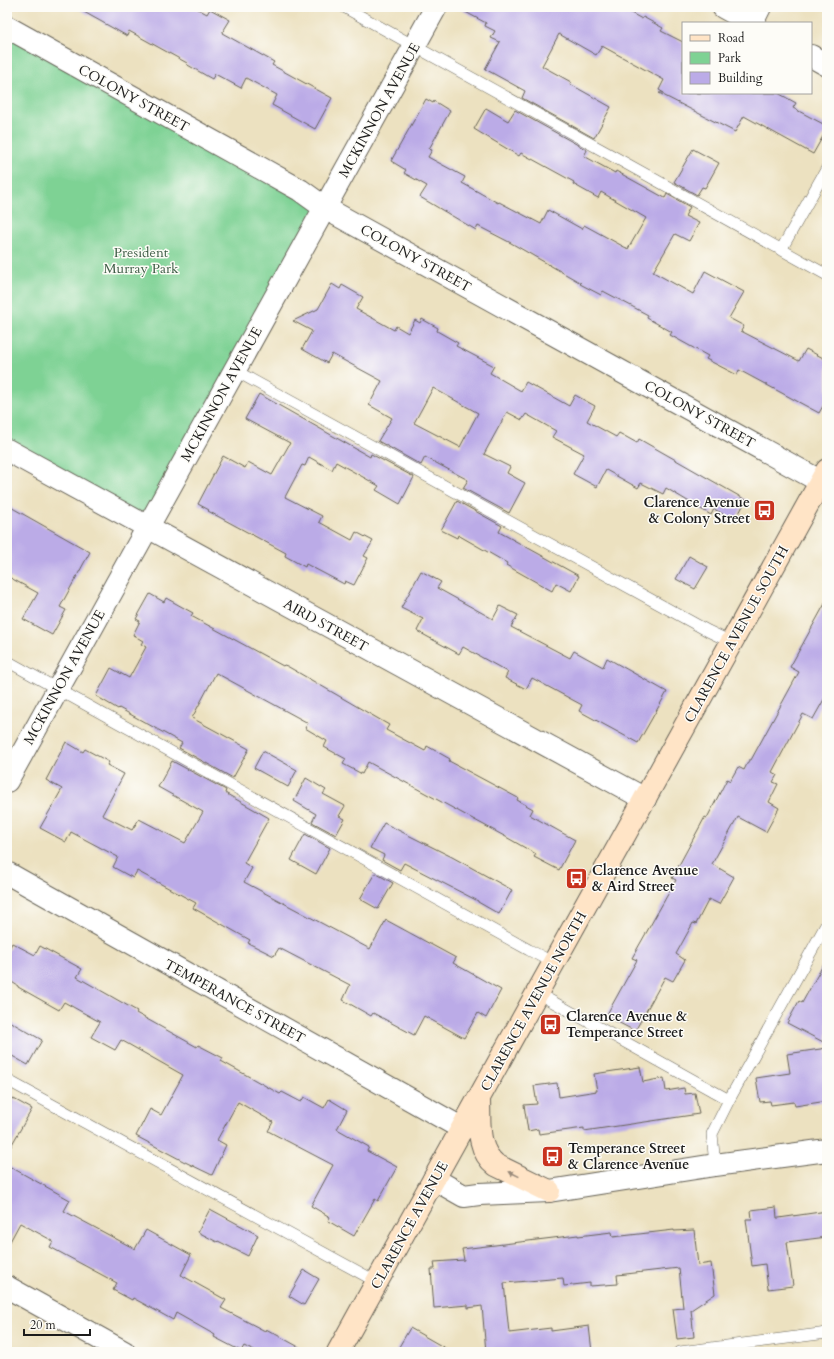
<svg xmlns="http://www.w3.org/2000/svg" width="834" height="1359" viewBox="0 0 834 1359" font-family="Cardo,serif">
<style>
.green{fill:#7ed294;stroke:#4d7758}
.building{fill:#bbabe7;fill-rule:evenodd}
.lines{fill:none;stroke-linecap:round;stroke-linejoin:round}
.service-casing{stroke:#656155;stroke-width:12}
.minor-casing{stroke:#656155;stroke-width:24}
.secondary-casing{stroke:#656155;stroke-width:24}
.service{stroke:#fff;stroke-width:11}
.minor{stroke:#fff;stroke-width:22}
.secondary{stroke:#ffe4c6;stroke-width:22}
.oneway{fill:#998a7a}
.labels{text-anchor:middle;stroke-width:3;stroke-linejoin:round;paint-order:stroke}
.street-label{font-size:14px;fill:#1c1c1c;stroke:#fdfcf7}
.park-label{font-size:14px;fill:#3e5c46;stroke:#fdfcf7}
.poi-label{font-size:14px;font-weight:bold;fill:#1c1c1c;stroke:#fdfcf7;text-anchor:start}
</style>
<rect width="100%" height="100%" fill="#fdfcf7"/>
<filter id="ink" filterUnits="userSpaceOnUse"><feTurbulence type="fractalNoise" baseFrequency=".025" numOctaves="2"/><feDisplacementMap in="SourceGraphic" scale="8" xChannelSelector="R" yChannelSelector="G"/><feConvolveMatrix kernelMatrix="1 2 1 2 8 2 1 2 1" color-interpolation-filters="sRGB"/></filter>
<filter id="wash" filterUnits="userSpaceOnUse"><feTurbulence type="fractalNoise" baseFrequency=".012" numOctaves="4" result="noise"/><feDisplacementMap in="SourceGraphic" scale="16" xChannelSelector="R" yChannelSelector="G"/><feGaussianBlur stdDeviation="0.9" result="paint"/><feColorMatrix in="noise" values="0 0 0 0 0 0 0 0 0 0 0 0 0 0 0 0 0 1.4 0 .05"/><feComposite in="paint" operator="in"/></filter>
<g filter="url(#wash)">
<rect width="100%" height="100%" fill="#ece1c0"/>
<!-- green -->
<path class="green" d="M7,32L325,208L148,528L7,450Z"/>
<g id="blocks">
<!-- building -->
<path class="building" d="M75,7H194L207,14L210,9L230,20L222,33L274,62L272,65L332,98L315,129L272,105L277,95L246,78L241,88L215,74L212,79L186,64L187,63L129,31L127,36Z
M456,7H620L642,19L643,17L663,28L661,31L683,42V93H778L796,103L793,108L827,126V129L813,154L744,116L735,132L659,93H664L659,90L664,80L602,46L596,55L559,34L542,66L571,82L570,84L611,107L594,138L522,98L525,91L485,69L500,42L491,38L495,31L485,26L486,23Z
M426,99L433,103L434,101L450,111L429,149L432,150L428,157L465,177L462,183L498,203L499,202L541,224L548,210L582,229L584,225L628,249L646,218L601,192L598,198L573,184L574,182L521,153L519,156L474,129L486,108L508,121L515,110L587,150L584,156L615,173L616,171L665,198L667,194L690,207L685,216L699,223L689,241L675,234L653,272L693,294L705,271L744,292L729,318L744,326L741,331L799,361L806,349L827,360V399L819,413L739,370L737,375L706,359L708,356L670,335L672,332L647,318L648,315L603,291L601,295L580,284L581,283L511,243L478,226L476,230L420,197L427,186L404,173L406,170L391,161Z
M693,149L719,163L705,188L702,187L697,195L674,182Z
M332,284L340,289L342,285L363,297L356,309L394,330L396,326L408,333L415,320L420,323L422,319L438,328L437,331L458,343L456,346L494,366L490,373L521,391L526,382L569,406L575,395L595,406L587,421L616,437L619,433L637,443L639,439L746,500L735,521L714,509L711,515L666,488L663,494L641,483L638,488L606,470L597,487L573,474L584,454L552,437L556,431L526,414L522,420L507,412L484,454L510,467L507,473L525,483L509,513L463,488L468,480L425,457L421,465L378,441L392,418L369,405L382,381L332,354L327,363L302,349L312,331L293,321L318,309ZM433,388L478,413L460,447L414,423Z
M259,394L370,457L371,454L414,477L400,504L376,490L379,486L336,462L332,470L309,457L305,466L302,465L285,497L322,516L319,522L352,540L356,532L373,541L364,556L368,558L354,585L345,581L344,584L306,564L305,567L285,556L286,553L208,511L209,510L198,504L223,456L245,468L248,462L272,475L290,443L245,419Z
M457,501L502,526L499,532L579,576L571,591L556,583L552,591L506,565L507,563L458,535L457,538L441,530Z
M7,505L90,552L60,607L66,610L52,635L23,619L38,593L7,576Z
M689,556L708,567L695,589L676,579Z
M421,571L441,582L437,588L493,619L500,606L518,615L511,627L570,658L574,651L603,667L607,658L667,692L638,743L579,711L582,705L532,678L526,689L505,678L508,672L463,647L459,654L417,631L423,619L401,608Z
M150,594L164,602L166,598L193,613L191,616L283,666L284,665L287,666L389,725L386,730L425,751L427,746L450,759L449,761L518,798L517,800L533,809L530,815L575,840L559,870L534,857L536,854L506,837L368,762L362,774L343,764L346,759L324,747L327,741L305,728L308,723L216,673L192,718L249,749L233,778L179,748L182,743L119,708L118,709L96,696L111,668L129,678L146,647L141,644L143,641L133,635L140,621L136,619Z
M827,600V694L813,719L803,714L772,772L777,775L773,782L778,784L769,802L779,808L766,832L738,817L712,864L734,877L719,904L709,899L696,924L693,923L676,954L685,960L673,981L665,977L635,1031L606,1016L637,960L632,958L676,880L672,878L705,817L707,818L727,779L730,781L738,767L744,770L749,760H751L799,672L790,667Z
M66,742L83,752L85,749L109,762L107,765L124,774L102,815L132,830L139,819L185,843L203,812L158,787L172,761L226,790L225,793L269,818L244,863L252,868L244,882L370,949L386,920L456,958L453,963L501,990L486,1018L478,1013L464,1038L424,1016L414,1035L373,1013L371,1016L343,1000L350,985L279,948L274,956L248,943L250,940L193,908L196,903L137,871L133,878L113,867L118,857L71,832L66,842L40,828L62,789L46,780Z
M263,751L297,770L288,787L254,768Z
M306,778L326,790L323,794L345,806L339,816L345,819L336,835L312,822L316,814L294,801Z
M384,823L452,857L512,890L499,914L478,902V901L404,863L400,870L382,860L384,855L370,848Z
M305,834L330,848L316,874L291,860Z
M375,873L393,883L378,909L360,899Z
M12,943L35,955L40,946L82,969L77,977L137,1011L136,1013L197,1047L198,1045L223,1058L221,1061L280,1094L282,1092L301,1102L304,1097L324,1108L329,1099L347,1110L337,1129L369,1147L367,1151L397,1167L378,1201L375,1199L354,1236L328,1221L330,1217L311,1206L333,1165L268,1131L273,1122L238,1102L217,1140L226,1145L212,1175L183,1161L136,1136L150,1109L161,1115L183,1075L121,1040L115,1050L91,1037L100,1022L64,1002L59,1010L18,987V986L7,979V953Z
M827,958V1044L787,1023L799,1001L802,1003Z
M7,1020L42,1040L28,1065L7,1053Z
M827,1048V1101L795,1106L794,1102L771,1105L770,1101L760,1102L756,1078L790,1073L787,1054Z
M640,1067L643,1082L664,1078L666,1091L684,1088L685,1094L695,1093L699,1114L584,1131V1128L539,1134L538,1129L528,1131L524,1105L537,1104L534,1086L557,1083L559,1097L597,1091L594,1074Z
M12,1098L32,1109L7,1153V1107Z
M7,1165L70,1200L64,1211L135,1249L146,1230L191,1255L181,1275L226,1300L221,1308L265,1331L266,1329L308,1352H256L244,1346L241,1351L214,1337L215,1335L176,1313L173,1320L133,1298L132,1300L113,1290L117,1283L50,1247L53,1241L20,1223L7,1247Z
M776,1207L777,1218H779L827,1211V1237L787,1242L793,1286L768,1289L765,1264L752,1266L746,1219H752L751,1210Z
M210,1209L258,1235L248,1256L218,1241L217,1242L198,1232Z
M674,1230V1231L694,1230L698,1265L711,1263L715,1294L691,1310L694,1337L677,1339L673,1309L683,1308L679,1268L617,1275L618,1284L590,1286V1283L564,1286L563,1278L504,1283L509,1333L551,1328V1331L589,1326L592,1352H486L482,1306L468,1308V1305L434,1308L431,1269H435L434,1262L464,1260L462,1249L578,1235V1236L612,1232L613,1237Z
M304,1270L319,1279L304,1305L289,1296Z
M410,1328L452,1352H396Z"/>
</g>
</g>
<g filter="url(#ink)">
<use href="#blocks" fill-opacity="0" stroke="#656155" stroke-width="1"/>
<g class="lines">
<defs>
<path id="service" d="M344,7L827,275
M781,250L827,168
M234,370L708,631L731,642
M7,661L529,950L554,963
M537,993L729,1100
M7,1080L377,1282
M715,1165L712,1134L729,1100L827,923
M680,1352L827,1333"/>
<path id="minor" d="M723,7L752,23
M752,23L760,7
M7,27L300,190L325,208L827,485
M811,56L827,65
M7,450L645,799
M7,781L436,7
M7,873L463,1129
M434,1179L464,1196L479,1194L549,1191L715,1165L827,1150
M7,1287L124,1352"/>
<path id="secondary" d="M479,1100C480,1123 476,1149 496,1165L549,1191
M338,1352L827,470"/>
</defs>
<!-- service casing -->
<use href="#service" class="service-casing"/>
<!-- minor casing -->
<use href="#minor" class="minor-casing"/>
<!-- secondary casing -->
<use href="#secondary" class="secondary-casing"/>
<!-- service -->
<use href="#service" class="service"/>
<!-- minor -->
<use href="#minor" class="minor"/>
<!-- secondary -->
<use href="#secondary" class="secondary"/>
</g>
<!-- one-way arrows -->
<defs><path id="oneway-solid" d="M-6-.8H1V-3.2L6.5 0L1 3.2V.8H-6Z"/></defs>
<use class="oneway" href="#oneway-solid" transform="translate(514 1174) rotate(-154)"/>
</g>
<!-- icons -->
<defs>
<symbol id="bus-square" viewBox="-11 -11 22 22"><rect x="-9" y="-9" width="18" height="18" rx="4" fill="#c8321e" stroke="#fdfcf7"/><path d="M-5-6H5V4H4V6H2V4H-2V6H-4V4H-5ZM-3.5-4V0h7V-4ZM-3.5 1.2v1.5H-2V1.2ZM2 1.2v1.5H3.5V1.2Z" fill="#fff"/></symbol>
</defs>
<g fill-rule="evenodd">
<use href="#bus-square" x="752" y="498" width="25" height="25"/>
<use href="#bus-square" x="564" y="866" width="25" height="25"/>
<use href="#bus-square" x="538" y="1012" width="25" height="25"/>
<use href="#bus-square" x="540" y="1144" width="25" height="25"/>
</g>
<g class="labels">
<!-- street labels -->
<g class="street-label">
<text transform="translate(134 98) rotate(29)" y="5">COLONY STREET</text>
<text transform="translate(379 110) rotate(-61)" y="5">MCKINNON AVENUE</text>
<text transform="translate(416 258) rotate(29)" y="5">COLONY STREET</text>
<text transform="translate(221 394) rotate(-61)" y="5">MCKINNON AVENUE</text>
<text transform="translate(700 414) rotate(29)" y="5">COLONY STREET</text>
<text transform="translate(326 625) rotate(29)" y="5">AIRD STREET</text>
<text transform="translate(736 634) rotate(-61)" y="5">CLARENCE AVENUE SOUTH</text>
<text transform="translate(64 677) rotate(-61)" y="5">MCKINNON AVENUE</text>
<text transform="translate(235 1001) rotate(29)" y="5">TEMPERANCE STREET</text>
<text transform="translate(533 1001) rotate(-61)" y="5">CLARENCE AVENUE NORTH</text>
<text transform="translate(409 1225) rotate(-61)" y="5">CLARENCE AVENUE</text>
</g>
<!-- park labels -->
<g class="park-label">
<text x="141" y="257">President<tspan x="141" dy="16">Murray Park</tspan></text>
</g>
<!-- poi labels -->
<g class="poi-label">
<text x="750" y="507" text-anchor="end">Clarence Avenue<tspan x="750" dy="16">&amp; Colony Street</tspan></text>
<text x="592" y="875">Clarence Avenue<tspan x="592" dy="16">&amp; Aird Street</tspan></text>
<text x="566" y="1021">Clarence Avenue &amp;<tspan x="566" dy="16">Temperance Street</tspan></text>
<text x="568" y="1153">Temperance Street<tspan x="568" dy="16">&amp; Clarence Avenue</tspan></text>
</g>
</g>
<!-- margin -->
<rect width="834" height="1359" fill="none" stroke="#fdfcf7" stroke-width="24"/>
<!-- legend -->
<rect x="682" y="22" width="130" height="72" fill="#fdfcf7" stroke="#a3a29f"/>
<rect x="690" y="35" width="20" height="6" fill="#ffe4c6" stroke="#a3a29f"/>
<text x="718" y="42" font-size="12" fill="#1c1c1c">Road</text>
<rect x="690" y="52" width="20" height="12" fill="#7ed294" stroke="#a3a29f"/>
<text x="718" y="62" font-size="12" fill="#1c1c1c">Park</text>
<rect x="690" y="72" width="20" height="12" fill="#bbabe7" stroke="#a3a29f"/>
<text x="718" y="82" font-size="12" fill="#1c1c1c">Building</text>
<!-- scale -->
<path d="M24 1329v6h66v-6" fill="none" stroke="#1c1c1c" stroke-width="2"/>
<text x="30" y="1329" font-size="12" fill="#1c1c1c" stroke="#fdfcf7" stroke-width="3" paint-order="stroke">20 m</text>
</svg>
